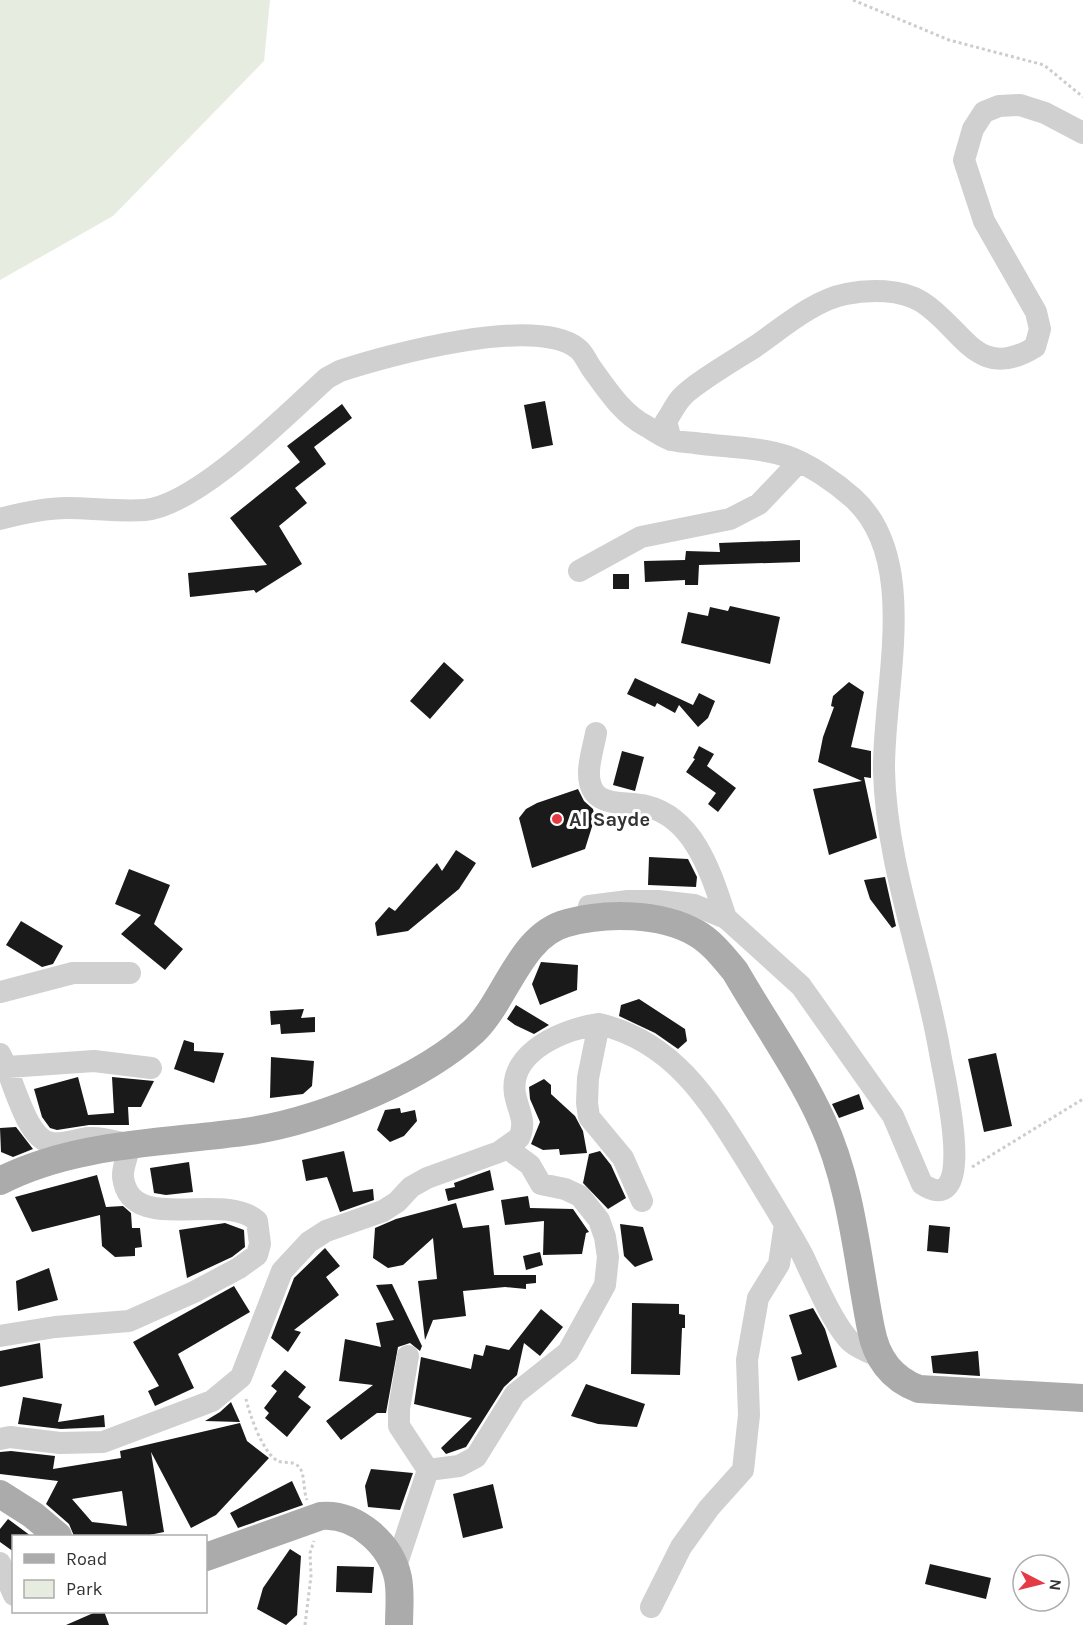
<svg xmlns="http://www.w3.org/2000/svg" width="1083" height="1625" viewBox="0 0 1083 1625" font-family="Karla,sans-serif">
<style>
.green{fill:#e6ecdf}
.building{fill:#1a1a1a;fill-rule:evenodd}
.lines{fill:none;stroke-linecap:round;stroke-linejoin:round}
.path{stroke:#cdcdcd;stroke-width:3;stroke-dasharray:3 3;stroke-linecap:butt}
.minor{stroke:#d0d0d0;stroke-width:22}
.major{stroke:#ababab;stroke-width:28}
.poi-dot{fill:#e63946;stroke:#fff;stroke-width:2}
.labels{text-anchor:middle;stroke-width:6;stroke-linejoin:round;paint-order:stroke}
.poi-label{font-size:20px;font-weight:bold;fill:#333;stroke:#fff;text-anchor:start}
</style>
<rect width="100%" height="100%" fill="#fff"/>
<!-- green -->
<path class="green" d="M0,0H270L264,61L113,216L0,280Z"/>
<!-- building -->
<path class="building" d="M545,401L553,445L532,449L524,405Z
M342,404L352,418L314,447L326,464L295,488L307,503L279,526L302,564L256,593L254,590L190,597L188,573L267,565L230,518L300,462L287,446Z
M800,540V562L699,565L698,585H685V580L645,582L644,561L685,560L686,551L720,552L719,543Z
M613,574H629V589H613Z
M730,606L780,617L770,664L681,643L688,612L708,616L710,607L728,611Z
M444,662L464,680L430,719L410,701Z
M635,678L693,705L699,693L715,701L708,718L698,727L679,705L675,713L657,703L655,707L627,694Z
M849,682L864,692L851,747L871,751V778L864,777L877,838L829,855L813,789L862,781L818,762L823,737L834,707L831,706L833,696Z
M699,746L714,754L707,766L736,788L718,812L708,804L716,793L686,772L695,759L693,758Z
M622,751L644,757L635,791L613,785Z
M578,789L584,801L593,809L595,817L585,849L532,868L519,818L526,809L537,803Z
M456,850L476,863L459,889L408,931L377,936L375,923L389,907L395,911L437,863L442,871Z
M649,857L688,859L697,877L696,887L648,885Z
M129,869L170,885L154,924L183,949L165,970L121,934L141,915L115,904Z
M885,877L896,926L892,928L870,899L864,880Z
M21,921L63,946L53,964L42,967L6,945Z
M541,962L578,965L577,990L540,1005L532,984Z
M639,999L685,1029L687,1041L678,1049L655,1033L619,1016L621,1005Z
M516,1005L549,1025L534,1034L515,1025L507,1019Z
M304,1009L301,1018L315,1017V1032L281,1034L280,1024L271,1025L270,1011Z
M184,1040L194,1043V1051L224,1053L214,1083L174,1069Z
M996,1053L1012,1126L984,1132L968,1059Z
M271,1057L314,1061L312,1086L303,1094L270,1098Z
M78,1077L88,1115L114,1113L112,1077L154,1081L141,1107H128L129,1125H89L57,1130L50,1128L42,1117L34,1089Z
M544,1079L551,1085V1094L575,1116L583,1131L587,1153L560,1155L559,1149L543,1150L531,1144L540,1122L530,1099L529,1087Z
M859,1094L864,1109L839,1118L832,1104Z
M400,1108L401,1113L415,1110L417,1121L404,1136L390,1142L377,1130L385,1110Z
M16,1127L33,1149L13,1157L1,1152L0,1128Z
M344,1151L353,1192L373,1189L374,1200L340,1212L327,1177L306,1181L302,1160Z
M600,1151L611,1165L626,1198L608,1209L583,1183L589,1154Z
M189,1162L193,1192L166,1195L154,1193L150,1168Z
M490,1170L494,1190L448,1201L445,1189L455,1187L454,1183Z
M97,1175L106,1207L123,1206L131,1213L132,1228H140L142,1247L135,1248V1256L115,1257L102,1246L100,1215L32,1232L15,1197Z
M528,1196L530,1208L573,1209L589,1232L586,1233L582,1254L543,1255L544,1221L505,1225L501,1200Z
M456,1203L463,1228L489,1225L494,1275H536V1283L526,1284V1289L505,1287L463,1291L466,1316L433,1320L425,1340L418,1281L437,1279L433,1238L403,1265L388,1268L373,1258L375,1228L396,1219Z
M225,1223L244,1230L245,1247L232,1257L187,1278L179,1230Z
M620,1224L643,1227L653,1260L635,1267L624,1256Z
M929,1225L950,1227L948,1253L927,1251Z
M325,1248L340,1266L326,1277L339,1295L294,1330L301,1332L288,1352L271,1338L294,1278Z
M540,1252L543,1265L526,1270L523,1256Z
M49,1268L58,1300L18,1311L16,1281Z
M392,1284L422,1346L420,1351L410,1343L398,1347L386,1413H377L341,1440L326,1421L373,1385L339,1381L345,1339L381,1347L376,1323L394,1320L376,1285Z
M234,1286L250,1312L178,1354L194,1388L155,1406L148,1391L159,1386L133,1342Z
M632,1303L679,1304V1314L685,1315V1328H682L680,1375L631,1374Z
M813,1308L825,1329L837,1367L798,1381L791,1357L802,1354L789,1315Z
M541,1309L563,1327L540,1356L524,1343L517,1375L504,1387L466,1447L446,1454L441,1448L472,1418L414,1404L421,1357L471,1369L474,1354L483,1356L486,1345L509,1350Z
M40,1343L43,1378L0,1387V1351Z
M978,1351L980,1376L933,1373L931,1356Z
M285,1370L306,1387L298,1397L311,1407L287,1437L265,1418L269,1413L264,1408L277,1391L271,1386Z
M586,1384L645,1404L637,1427L598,1424L571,1416Z
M23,1397L62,1404L58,1422L104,1415L105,1427L61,1429L18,1424Z
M231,1402L240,1422L205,1421L220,1412Z
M240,1423L247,1441L269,1458L216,1515L191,1528L151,1452L164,1532L144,1536H74L69,1524L46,1504L58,1481L0,1474V1452L11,1451L55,1456L53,1469L121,1458L120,1451ZM122,1491L127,1526L92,1522L72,1499Z
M371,1469L413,1473L400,1510L368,1507L365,1486Z
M292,1481L303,1505L238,1528L230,1513Z
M493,1484L503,1528L463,1538L453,1494Z
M8,1519L31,1536H14V1552L0,1542V1529Z
M290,1549L301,1556L297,1615L286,1625L257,1609L263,1588Z
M930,1564L991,1578L986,1599L925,1584Z
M337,1566L374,1567L372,1593L336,1592Z
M98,1611H104L109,1625H66Z"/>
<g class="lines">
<!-- path -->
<path class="path" d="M853,0L949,40L1044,65L1083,97
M972,1167L1083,1099
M246,1399C249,1413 263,1454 278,1461C285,1464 294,1460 300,1468C305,1476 303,1490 307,1500
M305,1625L311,1576L310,1553L314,1541"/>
<!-- minor -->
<path class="minor" d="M671,440L666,421C671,414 675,405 681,398C693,384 738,358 756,346C782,328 814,300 846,294C869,289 901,289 922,302C963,328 977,383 1035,347L1040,329L1036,312L984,221L964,160L973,129L984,112L999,106L1020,105L1045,113L1083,133
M0,519C22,513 44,508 67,508C93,508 119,512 145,510C198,505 287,414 327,378L340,371C388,355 535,315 577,348C584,353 587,362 592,369C608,391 622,413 646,426C653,430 661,436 669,439C676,442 686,442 695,443C724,447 758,447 786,456C809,464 835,482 853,498C921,559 883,687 884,770C886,866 924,959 940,1053C943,1073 980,1222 922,1184L893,1116L801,986L726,918L694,905L658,901H628L589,906
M579,571L641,537L730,519L759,504L798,463
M596,733C593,751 583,776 594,792C604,806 631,802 646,806C696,818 712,877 726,918
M0,992L73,973H130
M599,1024C675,1042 710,1102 748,1163C766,1193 785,1223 802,1254C813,1277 834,1326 851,1342C859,1349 871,1353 880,1357
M0,1054C13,1076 25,1140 52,1143C63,1145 77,1139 89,1138C103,1137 117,1142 130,1145C128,1155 122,1168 123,1177C130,1236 223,1190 257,1221L260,1244L257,1255L239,1268L194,1292L129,1321L55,1327L0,1336
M8,1067L94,1061L151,1068
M408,1356L399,1409V1426L428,1470
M0,1439L10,1437L60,1443L103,1442L212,1401L241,1377L282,1271L309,1242L326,1231L383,1211L397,1202L411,1187L427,1178L499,1152L519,1138C527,1121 518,1111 515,1094C508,1051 567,1028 599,1024L588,1078L587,1103L589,1117L623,1158L642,1201
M0,1563L14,1595
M398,1577L396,1566L428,1470L459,1466L476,1457L515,1394L568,1352L605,1285L608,1257L605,1237L599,1220L580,1196L565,1189L541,1184L530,1165L507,1148
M651,1607L681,1547L709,1508L743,1470L749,1415L747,1360L758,1298L779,1264L785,1224"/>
<!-- major -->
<path class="major" d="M0,1181C74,1143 163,1143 244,1132C288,1126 333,1111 374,1093C408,1078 447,1056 474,1031C506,1000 520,935 567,923C606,912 661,913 696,933C712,942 724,958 735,971C762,1018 800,1072 822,1121C852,1186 857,1259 871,1329C876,1357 891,1379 919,1389L1083,1398
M0,1494L33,1515L58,1536
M206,1557L321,1516C356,1513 391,1544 398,1578C401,1593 399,1610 399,1625"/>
</g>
<!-- markers -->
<circle class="poi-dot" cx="557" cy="819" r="6"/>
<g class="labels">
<!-- poi labels -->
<g class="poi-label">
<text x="569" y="826">Al Sayde</text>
</g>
</g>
<!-- legend -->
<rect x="12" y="1535" width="195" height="78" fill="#ffffff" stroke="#adadad" stroke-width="1.5"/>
<rect x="24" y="1554" width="30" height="9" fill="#ababab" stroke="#adadad" stroke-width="1.5"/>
<text x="66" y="1565" font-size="18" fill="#333333">Road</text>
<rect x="24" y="1580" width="30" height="18" fill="#e6ecdf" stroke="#adadad" stroke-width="1.5"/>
<text x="66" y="1595" font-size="18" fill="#333333">Park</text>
<!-- north arrow -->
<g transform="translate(1041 1583) rotate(97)"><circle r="28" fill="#ffffff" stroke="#adadad" stroke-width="1.5"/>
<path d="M0-4.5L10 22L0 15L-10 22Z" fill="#e63946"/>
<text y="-9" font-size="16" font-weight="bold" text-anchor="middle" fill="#333333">N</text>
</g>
</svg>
